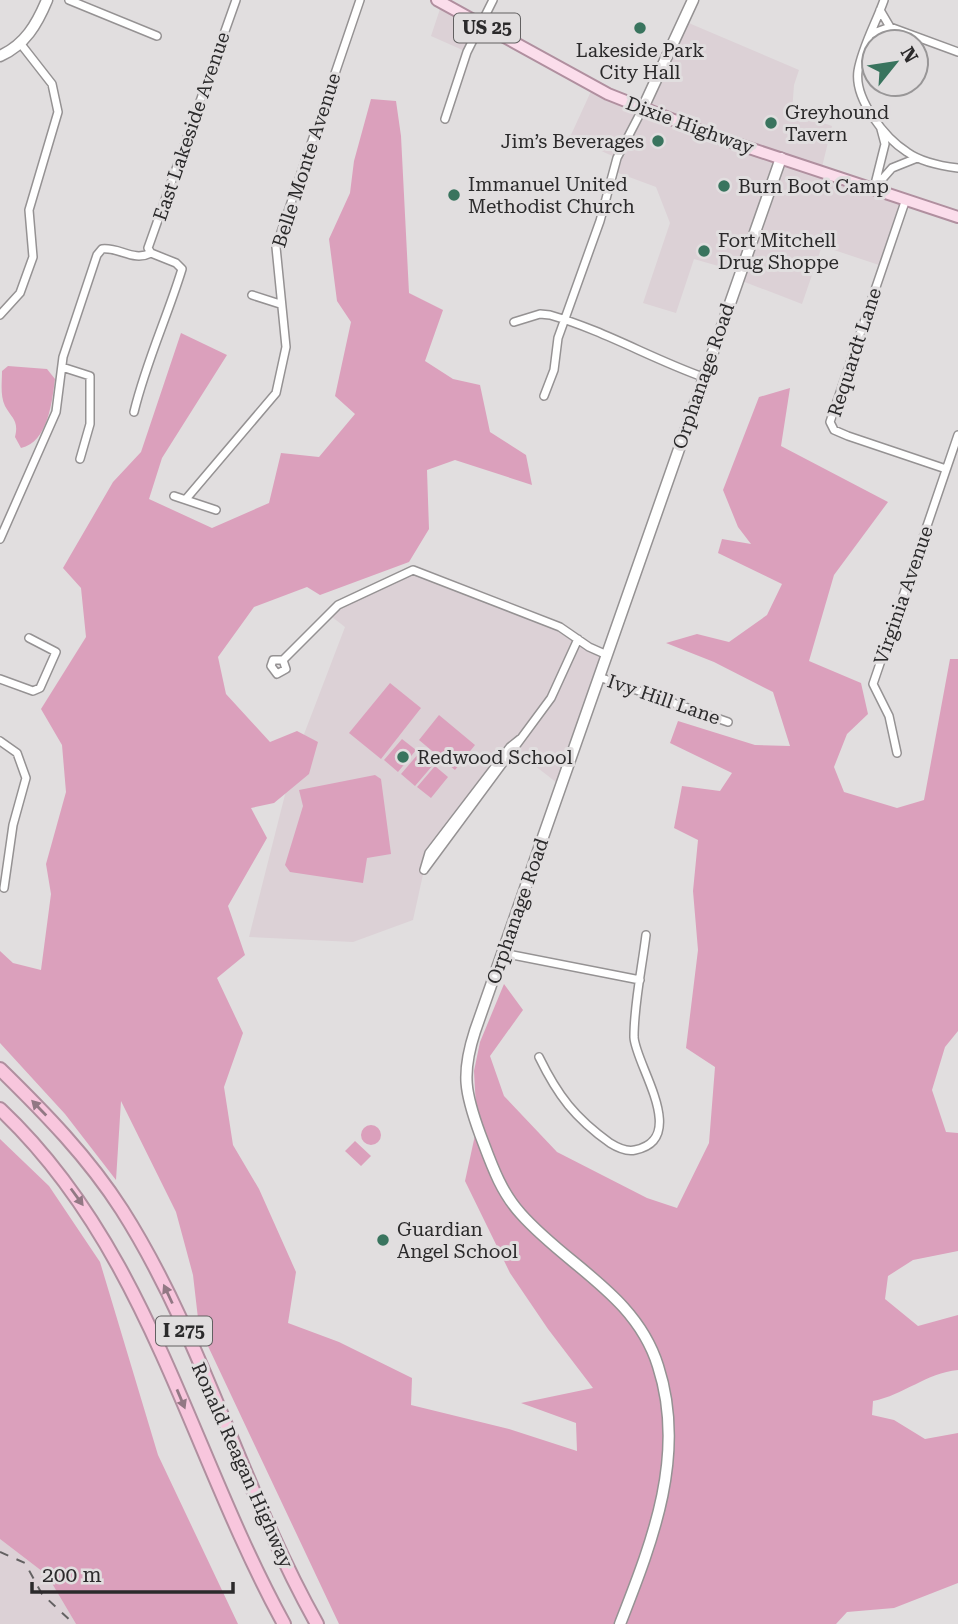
<svg xmlns="http://www.w3.org/2000/svg" width="958" height="1624" viewBox="0 0 958 1624" font-family="'Roboto Serif',serif">
<style>
.built{fill:#dcd1d6}
.green{fill:#dba0bc}
.lines{fill:none;stroke-linecap:round;stroke-linejoin:round}
.street-casing{stroke:#959293;stroke-width:10}
.secondary-casing{stroke:#959293;stroke-width:13}
.primary-casing{stroke:#b08f9f;stroke-width:14}
.highway-casing{stroke:#b08f9f;stroke-width:16}
.street{stroke:#fff;stroke-width:7}
.secondary{stroke:#fff;stroke-width:10}
.primary{stroke:#fbddeb;stroke-width:10}
.highway{stroke:#f8c6dd;stroke-width:12}
.rail{stroke:#636162;stroke-width:2;stroke-dasharray:9 9;stroke-linecap:butt}
.oneway{fill:#927884}
.poi-dot{fill:#39745e;stroke:#e1dedf;stroke-width:2.5}
.labels{text-anchor:middle;stroke-width:6;stroke-linejoin:round;paint-order:stroke}
.shield{fill:#e1dedf;stroke:#626061;stroke-width:2}
.shield-label{font-size:18px;font-weight:bold;fill:#2b2a2b}
.poi-label{font-size:19px;fill:#2b2a2b;stroke:#e1dedf;text-anchor:start}
.street-label{font-size:19px;fill:#2b2a2b;stroke:#e1dedf}
</style>
<rect width="100%" height="100%" fill="#e1dedf"/>
<!-- built -->
<path class="built" d="M442,3L482,26L467,52L431,36Z
M684,21L799,70L794,85L792,112L832,126L821,171L906,199L882,266L822,246L802,304L737,279L739,272L694,259L676,313L643,303L670,223L656,187L613,171L617,158L570,137L593,87L643,108Z
M413,570L560,627L607,655L561,786L516,751L424,870L413,920L353,942L249,937L293,763L345,627L327,613Z
M0,1539L47,1575L76,1624H0Z"/>
<!-- green -->
<path class="green" d="M371,99L396,101L401,136L409,293L443,310L425,361L453,379L480,385L490,432L526,455L532,485L455,460L427,470L429,529L409,562L320,595L307,587L254,607L218,657L226,694L270,742L297,731L318,742L309,774L274,803L251,808L267,838L228,906L245,955L217,978L243,1033L224,1087L233,1145L259,1189L296,1272L288,1323L339,1342L412,1378L411,1405L509,1429L577,1451L576,1423L521,1403L593,1388L548,1329L510,1273L465,1181L477,1126L474,1071L480,1042L504,984L523,1010L490,1056L504,1096L557,1152L647,1198L677,1208L709,1143L715,1067L686,1048L698,950L693,891L698,840L674,828L682,786L720,791L732,773L670,743L678,721L755,745L790,746L773,692L714,662L666,643L697,634L729,642L767,615L782,584L718,553L722,539L751,544L738,527L723,490L759,397L790,388L781,446L888,502L834,575L809,661L861,683L868,714L847,734L834,767L844,792L897,808L924,800L950,659H958V1031L945,1047L932,1090L946,1132L958,1133V1251L913,1260L888,1276L885,1299L918,1326L958,1315V1370C926,1373 904,1395 873,1401L872,1415L894,1420L925,1439L958,1433V1583L894,1608L847,1612L836,1624H339L199,1327L193,1275L176,1212L121,1101L116,1180L65,1114L0,1043V951L13,963L41,970L51,894L46,864L66,792L62,745L41,709L86,637L81,588L63,568L113,482L141,452L181,333L227,355L162,458L149,499L212,528L269,503L281,453L319,457L355,414L335,396L351,322L337,301L329,239L350,193L354,161Z
M8,366L47,369L55,379C52,402 48,442 21,448L15,437C19,420 12,419 5,406C0,396 2,382 2,371Z
M390,683L421,708L381,759L349,733Z
M439,715L475,745L455,770L419,740Z
M402,739L416,750L398,772L384,760Z
M419,753L433,765L415,786L401,774Z
M435,766L448,777L431,798L417,787Z
M375,775L381,779L391,854L367,858L363,883L290,872L285,865L303,806L299,790Z
M361 1135a10 10 0 1 1 20 0a10 10 0 1 1-20 0Z
M0,1139L49,1186L100,1262L158,1455L238,1624H76L47,1575L0,1539Z
M355,1141L371,1156L361,1166L345,1151Z"/>
<g class="lines">
<defs>
<path id="street" d="M69,0L157,36
M884,0C876,23 862,47 858,71C854,99 885,138 907,152C921,162 941,166 958,168
M880,10L890,27L958,52
M871,34L890,27
M445,119L467,52L493,0
M877,185L892,168L917,158
M874,188L885,144L881,129
M906,199L830,422L834,430L848,436L946,469
M151,253L148,248L236,0
M252,295L280,304
M0,315L20,293L33,257L29,210L58,112L52,84L20,43
M514,322L540,314L550,315C605,331 650,358 703,377
M62,367L90,376V424L80,459
M544,396L554,370L558,338L600,221L617,158L643,108
M134,412C146,362 167,318 182,269L176,263L151,253
M174,496L216,510
M186,499L276,393L286,347L276,247L360,0
M0,539L56,412L63,357L97,255L102,249C120,247 133,262 151,253
M283,660L286,669L277,674L271,666L273,660H283L338,605L413,570L560,627L589,647L607,655
M599,677L728,722
M0,679L33,691L40,688L56,652L29,638
M0,741L17,753L26,778L13,825L4,888
M897,753L889,716L873,684L958,435
M424,870L551,698L578,639
M424,870L429,853L510,747L520,739
M502,953L640,980
M539,1057C558,1096 575,1118 610,1143C618,1148 626,1152 635,1150C690,1139 635,1064 634,1037C634,1003 642,968 646,935"/>
<path id="secondary" d="M0,56C25,45 37,24 47,0
M643,108L693,0
M620,1624C652,1542 687,1455 658,1366C636,1295 567,1266 521,1214C500,1191 491,1163 480,1134C465,1093 461,1074 475,1031L781,158"/>
<path id="primary" d="M437,0L608,94L719,138L958,217"/>
<path id="highway" d="M0,1069C45,1113 88,1157 122,1210C204,1339 242,1491 317,1624
M0,1109C148,1248 189,1451 284,1624"/>
</defs>
<!-- street casing -->
<use href="#street" class="street-casing"/>
<!-- secondary casing -->
<use href="#secondary" class="secondary-casing"/>
<!-- primary casing -->
<use href="#primary" class="primary-casing"/>
<!-- highway casing -->
<use href="#highway" class="highway-casing"/>
<!-- street -->
<use href="#street" class="street"/>
<!-- secondary -->
<use href="#secondary" class="secondary"/>
<!-- primary -->
<use href="#primary" class="primary"/>
<!-- highway -->
<use href="#highway" class="highway"/>
<!-- rail -->
<path class="rail" d="M0,1552L25,1563L42,1594L74,1624"/>
</g>
<!-- one-way arrows -->
<defs><path id="oneway-solid" d="M-6-.8H1V-3.2L6.5 0L1 3.2V.8H-6Z" transform="scale(1.75)"/></defs>
<g class="oneway">
<use href="#oneway-solid" transform="translate(39 1108) rotate(-134)"/>
<use href="#oneway-solid" transform="translate(77 1197) rotate(54)"/>
<use href="#oneway-solid" transform="translate(168 1294) rotate(-115)"/>
<use href="#oneway-solid" transform="translate(181 1399) rotate(67)"/>
</g>
<!-- markers -->
<g class="poi-dot">
<circle cx="640" cy="28" r="7"/>
<circle cx="771" cy="123" r="7"/>
<circle cx="658" cy="141" r="7"/>
<circle cx="724" cy="186" r="7"/>
<circle cx="454" cy="195" r="7"/>
<circle cx="704" cy="251" r="7"/>
<circle cx="403" cy="757" r="7"/>
<circle cx="383" cy="1240" r="7"/>
</g>
<g class="labels">
<!-- shield labels -->
<g class="shield">
<rect x="454" y="13.5" width="66" height="29" rx="5"/>
<rect x="156" y="1316.5" width="56" height="29" rx="5"/>
</g>
<g class="shield-label">
<text x="487" y="34">US 25</text>
<text x="184" y="1337">I 275</text>
</g>
<!-- poi labels -->
<g class="poi-label">
<text x="640" y="57" text-anchor="middle">Lakeside Park<tspan x="640" dy="22">City Hall</tspan></text>
<text x="785" y="119">Greyhound<tspan x="785" dy="22">Tavern</tspan></text>
<text x="644" y="148" text-anchor="end">Jim’s Beverages</text>
<text x="468" y="191">Immanuel United<tspan x="468" dy="22">Methodist Church</tspan></text>
<text x="738" y="193">Burn Boot Camp</text>
<text x="718" y="247">Fort Mitchell<tspan x="718" dy="22">Drug Shoppe</tspan></text>
<text x="417" y="764">Redwood School</text>
<text x="397" y="1236">Guardian<tspan x="397" dy="22">Angel School</tspan></text>
</g>
<!-- street labels -->
<g class="street-label">
<text transform="translate(690 125) rotate(20)" y="7">Dixie Highway</text>
<text transform="translate(191 126) rotate(-71)" y="7">East Lakeside Avenue</text>
<text transform="translate(306 160) rotate(-72)" y="7">Belle Monte Avenue</text>
<text transform="translate(854 352) rotate(-72)" y="7">Requardt Lane</text>
<text transform="translate(703 376) rotate(-71)" y="7">Orphanage Road</text>
<text transform="translate(903 595) rotate(-71)" y="7">Virginia Avenue</text>
<text transform="translate(664 699) rotate(19)" y="7">Ivy Hill Lane</text>
<text transform="translate(517 911) rotate(-71)" y="7">Orphanage Road</text>
<text transform="translate(243 1465) rotate(66)" y="7">Ronald Reagan Highway</text>
</g>
</g>
<!-- north arrow -->
<g transform="translate(895 63) rotate(60)"><circle r="33" fill="#e1dedf" stroke="#989697" stroke-width="2"/>
<path d="M0-5L12 26L0 18L-12 26Z" fill="#39745e"/>
<text y="-10" font-size="19" font-weight="bold" text-anchor="middle" fill="#2b2a2b">N</text>
</g>
<!-- scale -->
<path d="M32 1582v10h201v-10" fill="none" stroke="#2b2a2b" stroke-width="3.5"/>
<text x="42" y="1582" font-size="21" fill="#2b2a2b" stroke="#e1dedf" stroke-width="5" paint-order="stroke">200 m</text>
</svg>
